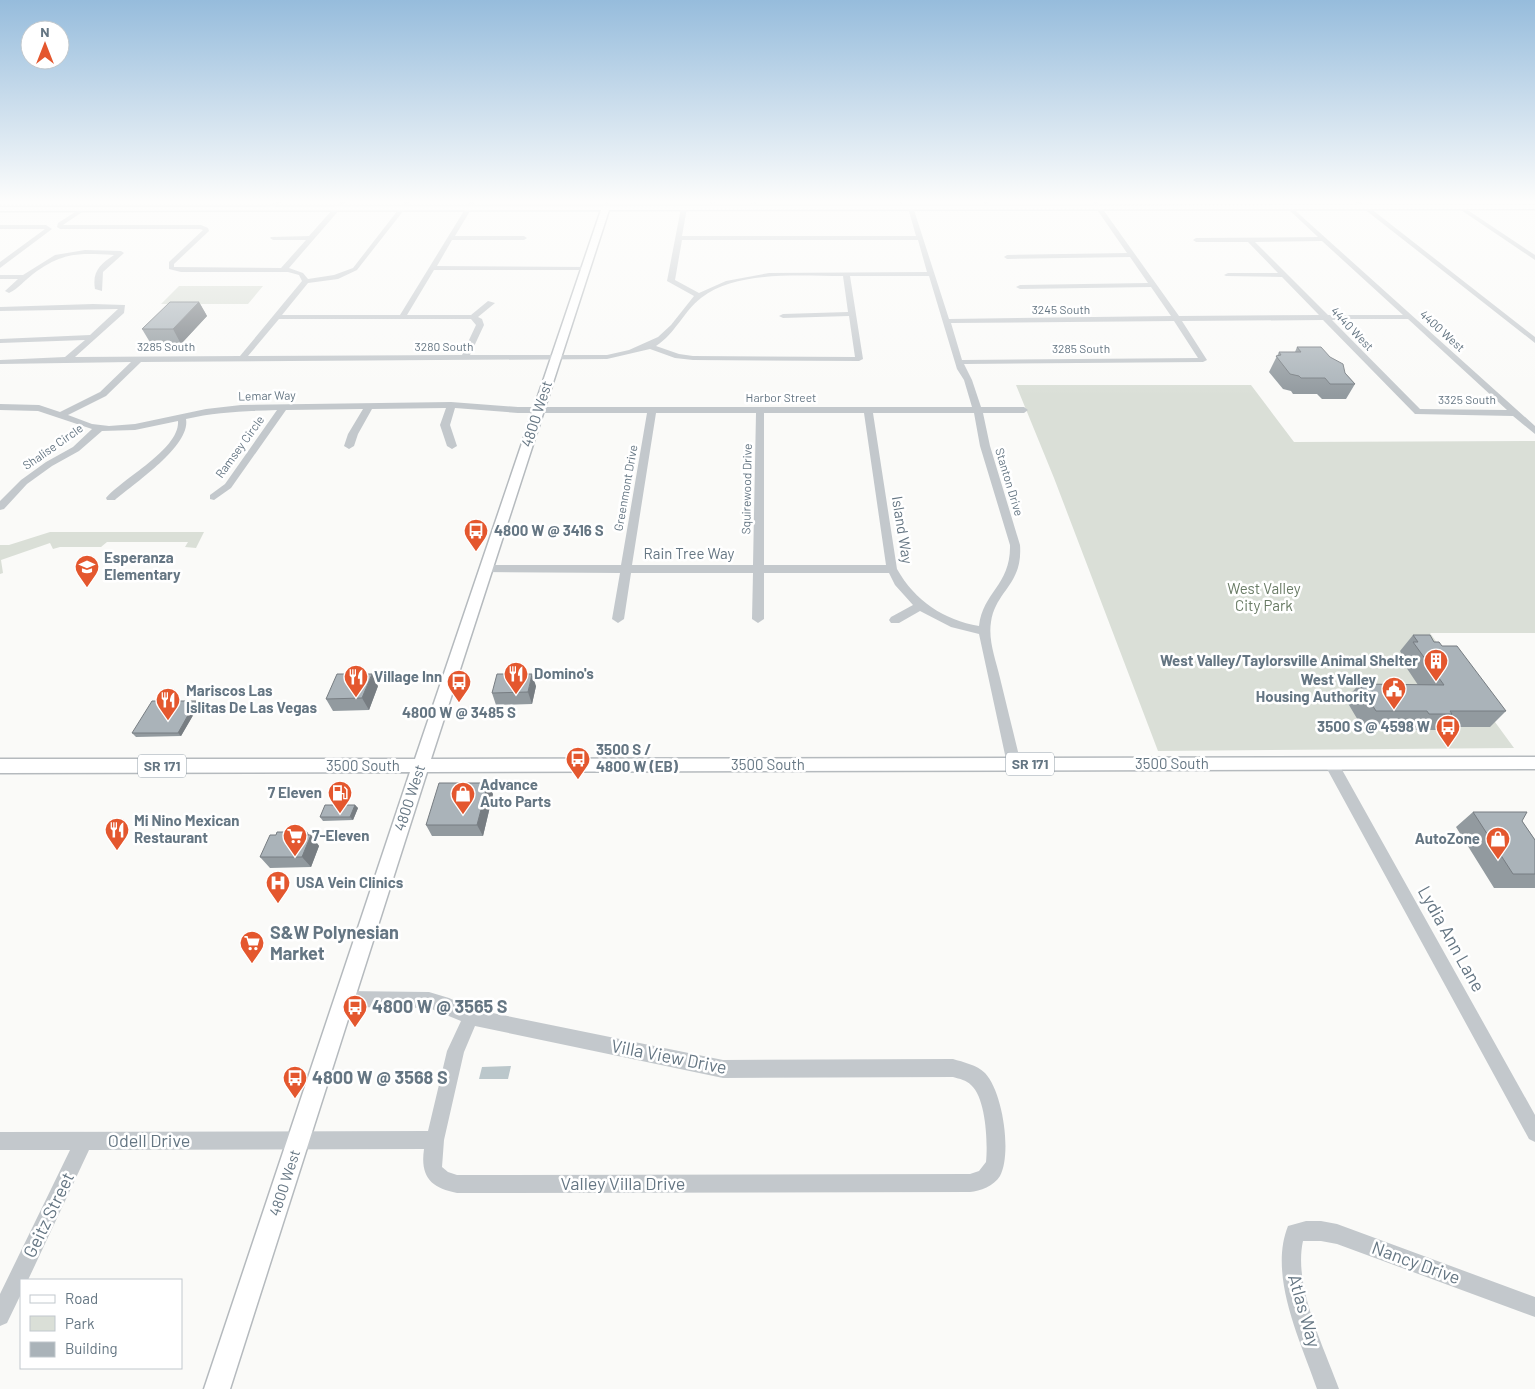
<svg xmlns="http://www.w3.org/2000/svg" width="1535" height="1389" viewBox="0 0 1535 1389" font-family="Barlow,sans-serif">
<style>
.green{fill:#dadfd7}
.water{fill:#bbc7cb}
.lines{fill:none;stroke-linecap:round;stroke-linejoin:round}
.major-casing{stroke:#b5babe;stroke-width:3}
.minor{fill:#c3c8cc;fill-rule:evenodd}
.major{fill:#fff;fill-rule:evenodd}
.wall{fill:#929a9f}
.shaded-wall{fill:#777d82}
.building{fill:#aab3b9;stroke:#777d82}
.labels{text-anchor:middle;stroke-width:5;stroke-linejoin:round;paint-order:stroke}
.far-street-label{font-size:12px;fill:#657683;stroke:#fff}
.shield{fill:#fff;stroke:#939fa8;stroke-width:1}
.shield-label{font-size:14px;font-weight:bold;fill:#657683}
.street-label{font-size:15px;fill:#657683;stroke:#fff}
.poi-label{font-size:15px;font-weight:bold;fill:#657683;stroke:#fff;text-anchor:start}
.park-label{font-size:15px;fill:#687a64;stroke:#fff}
.near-poi-label{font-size:18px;font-weight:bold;fill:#657683;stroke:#fff;text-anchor:start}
.near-street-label{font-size:18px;fill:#657683;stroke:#fff}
</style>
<rect width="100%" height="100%" fill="#fafaf8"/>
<!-- green -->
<path class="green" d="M179,286H263L248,304H161Z
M1016,385H1251L1294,442L1535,441V633H1430L1514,748L1158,751L1054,478Z
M50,532H204L196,548L185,547L188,542H107L101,547H60L53,549L50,543L1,560L3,573L0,574V545H9Z"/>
<!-- water -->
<path class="water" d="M511,1066L508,1079H479L482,1067Z"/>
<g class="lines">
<defs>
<path id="major" d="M1535,205V209L609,210L431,759L1535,757V769L427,772L230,1389H204L410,772L0,773V759H415L601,210L0,211V207Z"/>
</defs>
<!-- major casing -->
<use href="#major" class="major-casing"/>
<!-- minor -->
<path class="minor" d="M275,201H283L270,209H266V207Z
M340,201H347L289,268L303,273L308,279L334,275L353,268L405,201H411L357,270L338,279L308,283L282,315H400L470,201H476L455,236H524L527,238L524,240H452L437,266L588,267L589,268L586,270H434L407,315H471L488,301L495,303L478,317L482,319L484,325L470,355H607L629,350L658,337L671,325L694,296L667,281L681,208L684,206L687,208L682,236H916L908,208L913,207L949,319L1171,316L1151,287L1020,289L1016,287L1020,285L1148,283L1130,257L1007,259L1004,257L1007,255L1127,253L1091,201H1097L1179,316L1319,315L1282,277L1226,276L1224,275L1228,273H1278L1248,242H1196L1193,240L1196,238L1318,237L1287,208L1289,205L1535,426V434L1513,416L1415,414L1323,320L1182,321L1207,360L1203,362L964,364L972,380L981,407H1024L1028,410L1024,413H983L990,446L1020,545C1023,585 996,590 991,622C988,641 996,660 1000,678C1007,707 1014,735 1021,764L1019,768L1014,769L1009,768L1007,764L979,634L951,627L920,611L899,623H891L889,620L891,617L913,605L895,585L889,573H764V619L758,623L752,619L753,573H631L624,619L618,623L612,619L620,573L481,572L480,569L485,565H621L647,413H518L455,408L450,425L457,446L452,449L447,446L440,425L446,408L372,409L358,434L354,446L349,449L344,446L348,434L363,409L286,410L231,488L214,500L210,499V495L225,484L277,410C246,411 216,412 186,419C191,446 133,484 115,500H107L106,498C123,478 180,449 178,421L135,430L102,431L79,451L52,466L27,484L4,509L0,510V501L21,480L46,462L73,447L92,429L38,411L0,410V404L39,405L60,412L100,392L131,362L0,364V360L65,357L85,340L0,343V339L90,335L118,309L0,311V307L93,304L125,305L124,313L75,357L240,356L302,281L299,275L288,272H181L169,269V262L203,230L200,229H60L57,227L58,223L83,207L85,210L63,225H201L208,228L209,231L174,264V267L281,268L306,240H273L270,238L271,237L309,236ZM682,240H918L927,272L769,273L726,281L699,293L675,280ZM1322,241L1403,315H1328L1255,242ZM843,276L848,312L783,314L779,316L783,318L849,316L855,357L693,356L679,354L656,346C676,333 683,312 701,298C736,270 800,276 843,276ZM850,276H929L957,369L964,380L972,407H518L451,402L241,405L206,409L135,424L109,426L92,424L68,415L106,396L141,362L607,359L650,349L675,358L693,360L859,361L863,359ZM279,319H471L476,325L462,355L248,356ZM1352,319H1408L1507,410L1420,409L1332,320ZM1174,321L1198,358L962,360L951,323ZM656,413H756L753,565H632ZM764,413H864L886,565H764ZM873,413H974L980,446L1010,545C1011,585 983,592 979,626C944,620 915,601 897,569Z
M605,201H611L608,209L603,208Z
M710,201H716L714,209L709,208Z
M751,201H757L756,209L751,208Z
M897,201H903L904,203L901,205Z
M982,201H988L990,208H986Z
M1354,201H1361L1535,337V343Z
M1460,205L1535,255V260L1458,208Z
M0,225H46L52,229L0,268V262L45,229H0Z
M85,250L121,251L124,253L103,272L102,291L95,289C92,272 100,264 114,255C78,253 63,252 33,274C25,280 18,289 9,293L5,291L18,279H0V275H23L55,255Z
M1331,758L1336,759L1535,1115V1142L1529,1139L1326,767L1324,763L1326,759Z
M346,991L429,992L449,998L473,1009L723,1060L953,1059C963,1062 977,1065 985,1073C1003,1092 1012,1154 1000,1176C994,1186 980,1191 970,1192L457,1193C431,1188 420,1177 424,1149L89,1150L28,1280H21V1294L7,1323L0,1326V1294L70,1150H0V1132L428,1131L447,1051L461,1021L429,1008L346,1007L340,1005L338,999L340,993ZM475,1026L723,1078L953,1077C960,1079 966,1080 971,1085C986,1098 988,1143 986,1162L979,1171L970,1174L457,1175L448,1172L442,1167L444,1140L464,1052Z
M1306,1221H1321L1337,1224L1535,1297V1317L1337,1244L1321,1241H1303C1293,1286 1324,1347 1339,1389H1317C1301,1342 1268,1276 1288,1226Z"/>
<!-- major -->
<use href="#major" class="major"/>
</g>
<!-- wall -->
<path class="wall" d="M199,302L207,316L181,344H151L142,329Z
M1297,347L1345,373L1355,384L1346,399H1322L1317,394H1293L1291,391L1283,389L1269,372L1279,352H1295Z
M1413,635L1434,642L1442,646L1506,711L1490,727H1439L1437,730H1414L1412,727H1362L1346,700L1359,684L1418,685L1400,658L1402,655L1400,651Z
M378,686L369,710L333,711L326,699Z
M536,686L532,704L496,705L492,693Z
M199,705L181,736L136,737L132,733Z
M493,794L483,836H432L426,825Z
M355,805L358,808L353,820L323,821L320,817Z
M1473,812L1522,821L1535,840V888H1494L1456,827Z
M309,835H311L319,846L311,867L270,868L260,857Z"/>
<!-- shaded-wall -->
<path class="shaded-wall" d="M199,302L207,316L181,344L173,329Z
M372,674L378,686L369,710L362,698Z
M532,674L536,686L532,704L528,692Z
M196,701L199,705L181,736L178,733Z
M488,783L493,794L483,836L477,825Z
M355,805L358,808L353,820L350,817Z
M307,832L310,836L311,835L319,846L311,867L302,857Z"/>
<!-- building -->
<path class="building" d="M170,302H199L173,329H142Z
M1297,347H1321L1330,357L1343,364L1345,373L1355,384H1330L1325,378H1301L1299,376L1290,374L1276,356L1281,355L1279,352H1301Z
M1413,635H1430L1434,642H1439L1442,646H1457L1506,711H1450L1452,714H1429L1427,711H1376L1359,684L1444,685L1413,642H1418Z
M337,674H372L362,698L326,699Z
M497,674H532L528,692L492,693Z
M152,701H196L178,733H132Z
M439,783H488L477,825H426Z
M325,805H355L350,817H320Z
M1473,812H1527L1522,821L1535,840V874H1513Z
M277,832H307L306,835H311L302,857H260L270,835H276Z"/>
<!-- sky -->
<linearGradient id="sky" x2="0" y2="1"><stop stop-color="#96bcdc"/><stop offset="0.51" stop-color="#fdfdfc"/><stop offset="1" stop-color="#fdfdfc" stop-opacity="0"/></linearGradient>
<rect width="1535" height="396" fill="url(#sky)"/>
<!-- icons -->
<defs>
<symbol id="bus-pin" viewBox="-11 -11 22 30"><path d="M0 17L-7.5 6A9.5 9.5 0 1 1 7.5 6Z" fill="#e4572e" stroke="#fff"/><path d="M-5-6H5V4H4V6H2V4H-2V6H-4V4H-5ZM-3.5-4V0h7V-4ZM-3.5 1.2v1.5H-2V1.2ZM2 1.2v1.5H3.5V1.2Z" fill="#fff"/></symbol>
<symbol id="school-pin" viewBox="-11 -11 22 30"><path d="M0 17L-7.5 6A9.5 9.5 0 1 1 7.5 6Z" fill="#e4572e" stroke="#fff"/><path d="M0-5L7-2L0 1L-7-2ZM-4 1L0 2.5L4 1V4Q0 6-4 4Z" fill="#fff"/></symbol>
<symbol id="building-pin" viewBox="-11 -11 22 30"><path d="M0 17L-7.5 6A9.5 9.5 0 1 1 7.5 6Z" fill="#e4572e" stroke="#fff"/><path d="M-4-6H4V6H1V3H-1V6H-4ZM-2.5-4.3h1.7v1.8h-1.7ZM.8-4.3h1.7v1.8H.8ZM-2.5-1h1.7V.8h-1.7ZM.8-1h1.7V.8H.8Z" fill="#fff"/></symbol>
<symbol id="restaurant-pin" viewBox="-11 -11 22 30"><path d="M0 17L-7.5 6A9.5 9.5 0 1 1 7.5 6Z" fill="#e4572e" stroke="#fff"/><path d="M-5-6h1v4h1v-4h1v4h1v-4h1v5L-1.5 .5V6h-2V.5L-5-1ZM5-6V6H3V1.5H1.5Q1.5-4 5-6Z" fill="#fff"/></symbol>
<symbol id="civic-pin" viewBox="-11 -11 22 30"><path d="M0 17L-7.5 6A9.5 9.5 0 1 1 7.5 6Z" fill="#e4572e" stroke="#fff"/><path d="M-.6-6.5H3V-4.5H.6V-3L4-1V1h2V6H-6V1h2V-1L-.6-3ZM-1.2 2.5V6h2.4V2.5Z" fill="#fff"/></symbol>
<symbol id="fuel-pin" viewBox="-11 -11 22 30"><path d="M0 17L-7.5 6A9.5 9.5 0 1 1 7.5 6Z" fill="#e4572e" stroke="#fff"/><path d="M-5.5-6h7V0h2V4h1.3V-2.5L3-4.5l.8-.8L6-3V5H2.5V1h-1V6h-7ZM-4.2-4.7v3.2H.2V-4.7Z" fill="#fff"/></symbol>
<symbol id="shop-pin" viewBox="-11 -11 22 30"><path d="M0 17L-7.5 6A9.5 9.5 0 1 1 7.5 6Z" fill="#e4572e" stroke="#fff"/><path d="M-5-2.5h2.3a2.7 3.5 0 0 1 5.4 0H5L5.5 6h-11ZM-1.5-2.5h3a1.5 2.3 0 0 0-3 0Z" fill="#fff"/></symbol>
<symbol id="supermarket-pin" viewBox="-11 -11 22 30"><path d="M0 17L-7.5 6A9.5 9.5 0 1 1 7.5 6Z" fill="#e4572e" stroke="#fff"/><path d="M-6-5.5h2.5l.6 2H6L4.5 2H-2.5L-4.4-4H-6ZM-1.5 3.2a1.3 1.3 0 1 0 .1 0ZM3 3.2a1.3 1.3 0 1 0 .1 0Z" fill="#fff"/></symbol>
<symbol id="hospital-pin" viewBox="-11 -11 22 30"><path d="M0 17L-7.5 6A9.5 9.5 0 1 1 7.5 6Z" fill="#e4572e" stroke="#fff"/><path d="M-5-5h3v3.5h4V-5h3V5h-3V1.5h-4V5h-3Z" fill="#fff"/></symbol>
</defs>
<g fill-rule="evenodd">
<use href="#bus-pin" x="462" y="517" width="28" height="38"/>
<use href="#school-pin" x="73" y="553" width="28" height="38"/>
<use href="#building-pin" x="1422" y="647" width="28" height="38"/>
<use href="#restaurant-pin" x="502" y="660" width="28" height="38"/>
<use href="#restaurant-pin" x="342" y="663" width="28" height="38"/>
<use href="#bus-pin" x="445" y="668" width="28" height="38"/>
<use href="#civic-pin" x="1380" y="675" width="28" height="38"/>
<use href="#restaurant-pin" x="154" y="686" width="28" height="38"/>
<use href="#bus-pin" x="1434" y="713" width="28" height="38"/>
<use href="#bus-pin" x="564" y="745" width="28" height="38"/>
<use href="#fuel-pin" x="326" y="779" width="28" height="38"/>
<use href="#shop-pin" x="449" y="780" width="28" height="38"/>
<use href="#restaurant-pin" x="103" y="816" width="28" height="38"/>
<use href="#supermarket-pin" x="281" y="822" width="28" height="38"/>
<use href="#shop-pin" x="1484" y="825" width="28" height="38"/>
<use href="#hospital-pin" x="264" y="869" width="28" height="38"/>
<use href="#supermarket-pin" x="238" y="929" width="28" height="38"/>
<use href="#bus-pin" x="341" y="993" width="28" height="38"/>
<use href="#bus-pin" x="281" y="1064" width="28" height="38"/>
</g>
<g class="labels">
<!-- far-street labels -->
<g class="far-street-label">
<text x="1061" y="314">3245 South</text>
<text transform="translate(1352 329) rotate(46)" y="4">4440 West</text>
<text transform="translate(1442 331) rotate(42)" y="4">4400 West</text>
<text x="166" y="351">3285 South</text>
<text x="444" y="351">3280 South</text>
<text x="1081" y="353">3285 South</text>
<text transform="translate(267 396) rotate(-1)" y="4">Lemar Way</text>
<text x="781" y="402">Harbor Street</text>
<text x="1467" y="404">3325 South</text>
<text transform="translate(53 447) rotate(-35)" y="4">Shalise Circle</text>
<text transform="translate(240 447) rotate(-54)" y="4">Ramsey Circle</text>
<text transform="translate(1009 482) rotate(73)" y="4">Stanton Drive</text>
<text transform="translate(626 488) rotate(-80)" y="4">Greenmont Drive</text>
<text transform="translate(747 489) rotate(-89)" y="4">Squirewood Drive</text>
</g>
<!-- shield labels -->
<g class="shield">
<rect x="1006" y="752.5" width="48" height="23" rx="4"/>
<rect x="138" y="754.5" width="48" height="23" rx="4"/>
</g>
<g class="shield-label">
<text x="1030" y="769">SR 171</text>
<text x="162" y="771">SR 171</text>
</g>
<!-- street labels -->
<g class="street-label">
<text transform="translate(537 414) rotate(-72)" y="5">4800 West</text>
<text transform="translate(902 530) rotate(81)" y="5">Island Way</text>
<text x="689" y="559">Rain Tree Way</text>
<text x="1172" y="769">3500 South</text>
<text x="768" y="770">3500 South</text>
<text x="363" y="771">3500 South</text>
<text transform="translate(410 798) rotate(-72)" y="5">4800 West</text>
<text transform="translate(285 1183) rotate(-72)" y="5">4800 West</text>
</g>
<!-- poi labels -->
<g class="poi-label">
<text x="494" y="536">4800 W @ 3416 S</text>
<text x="104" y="563">Esperanza<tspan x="104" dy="17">Elementary</tspan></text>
<text x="1418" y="666" text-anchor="end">West Valley/Taylorsville Animal Shelter</text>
<text x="534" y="679">Domino's</text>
<text x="374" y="682">Village Inn</text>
<text x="1376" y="685" text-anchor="end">West Valley<tspan x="1376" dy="17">Housing Authority</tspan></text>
<text x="186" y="696">Mariscos Las<tspan x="186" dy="17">Islitas De Las Vegas</tspan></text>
<text x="459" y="718" text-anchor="middle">4800 W @ 3485 S</text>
<text x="1430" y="732" text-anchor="end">3500 S @ 4598 W</text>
<text x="596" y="755">3500 S /<tspan x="596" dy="17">4800 W (EB)</tspan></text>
<text x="480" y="790">Advance<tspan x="480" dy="17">Auto Parts</tspan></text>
<text x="322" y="798" text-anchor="end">7 Eleven</text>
<text x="134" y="826">Mi Nino Mexican<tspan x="134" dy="17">Restaurant</tspan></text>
<text x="312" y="841">7-Eleven</text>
<text x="1480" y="844" text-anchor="end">AutoZone</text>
<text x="296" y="888">USA Vein Clinics</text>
</g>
<!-- park labels -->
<g class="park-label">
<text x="1264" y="594">West Valley<tspan x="1264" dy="17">City Park</tspan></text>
</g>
<!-- near-poi labels -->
<g class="near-poi-label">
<text x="270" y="939">S&amp;W Polynesian<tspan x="270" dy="21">Market</tspan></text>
<text x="372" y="1013">4800 W @ 3565 S</text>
<text x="312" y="1084">4800 W @ 3568 S</text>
</g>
<!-- near-street labels -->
<g class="near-street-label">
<text transform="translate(1451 939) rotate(61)" y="6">Lydia Ann Lane</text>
<text transform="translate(669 1057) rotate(11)" y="6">Villa View Drive</text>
<text x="149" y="1147">Odell Drive</text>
<text x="623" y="1190">Valley Villa Drive</text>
<text transform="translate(49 1215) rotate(-64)" y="6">Geitz Street</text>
<text transform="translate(1416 1263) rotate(20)" y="6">Nancy Drive</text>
<text transform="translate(1304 1311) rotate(74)" y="6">Atlas Way</text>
</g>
</g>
<!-- legend -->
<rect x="20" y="1279" width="162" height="90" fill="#ffffff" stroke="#c1c8cd"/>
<rect x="30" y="1295" width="25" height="8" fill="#ffffff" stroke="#c1c8cd"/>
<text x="65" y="1304" font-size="15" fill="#657683">Road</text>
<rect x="30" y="1316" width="25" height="15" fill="#dadfd7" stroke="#c1c8cd"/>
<text x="65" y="1329" font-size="15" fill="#657683">Park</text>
<rect x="30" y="1342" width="25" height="15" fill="#aab3b9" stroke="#c1c8cd"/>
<text x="65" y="1354" font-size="15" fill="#657683">Building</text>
<!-- north arrow -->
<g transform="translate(45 45)"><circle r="24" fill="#ffffff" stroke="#c1c8cd"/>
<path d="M0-4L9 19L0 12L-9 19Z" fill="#e4572e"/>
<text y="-8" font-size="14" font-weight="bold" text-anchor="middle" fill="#657683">N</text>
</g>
</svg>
